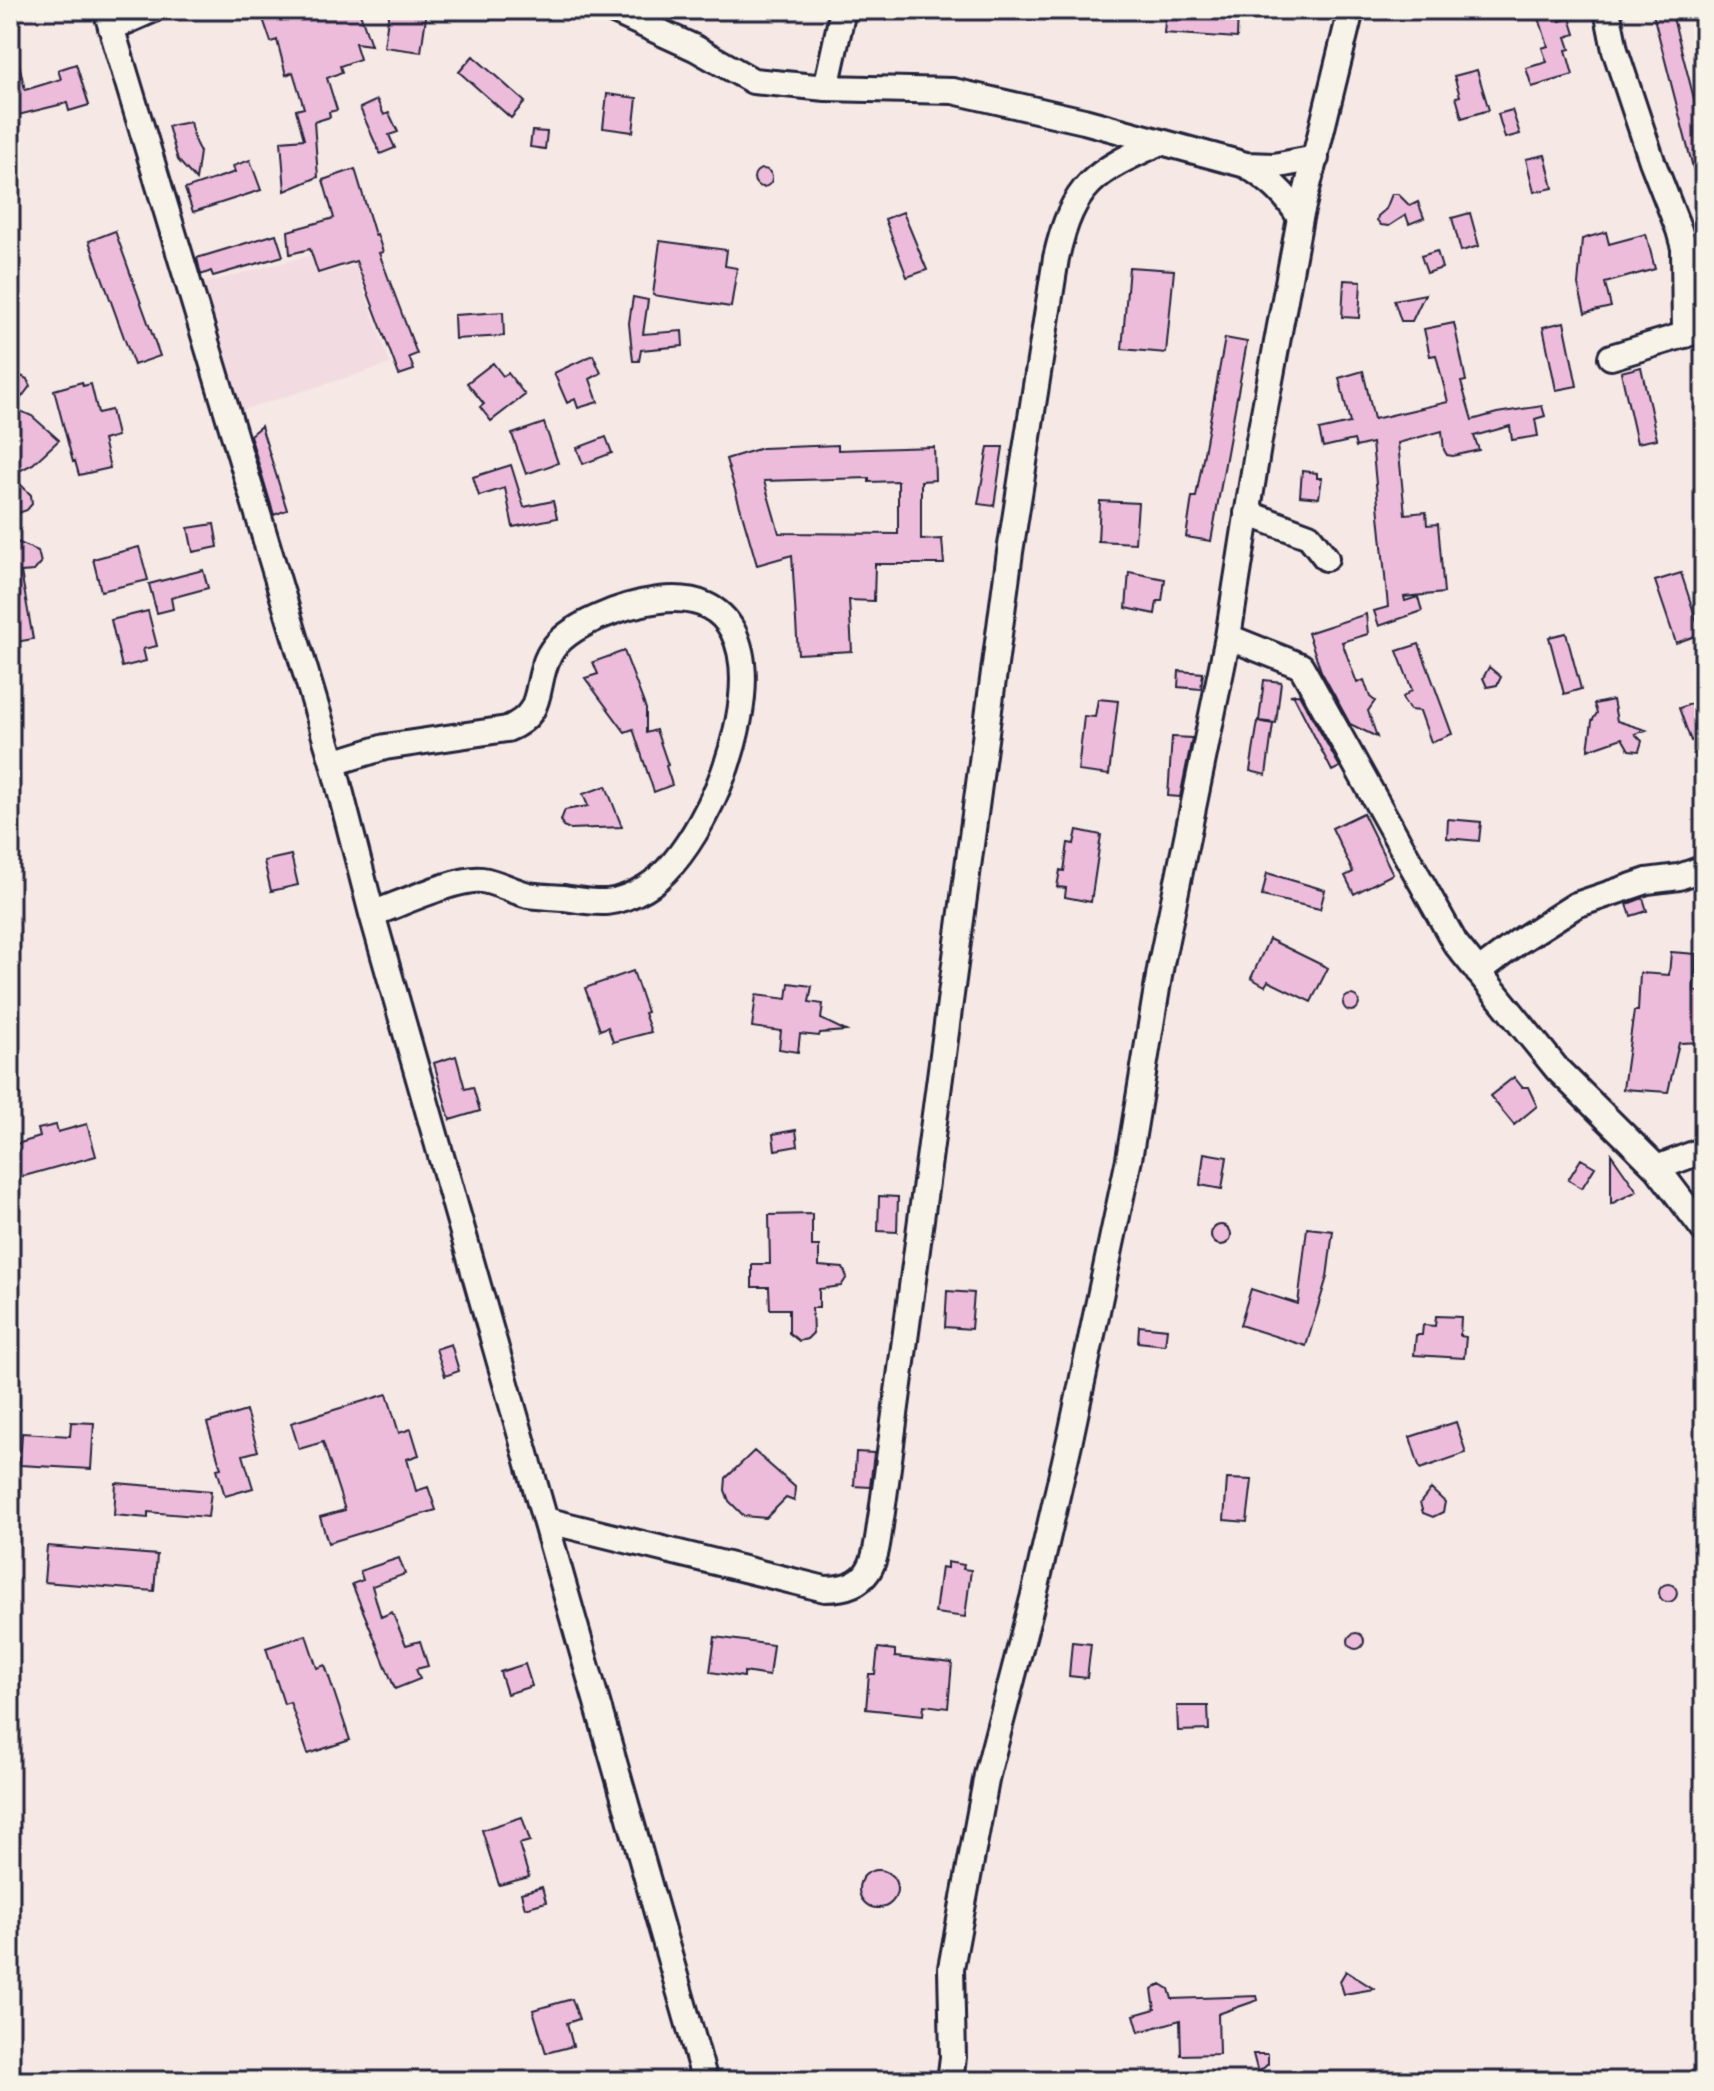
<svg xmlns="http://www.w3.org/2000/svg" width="1714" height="2091" viewBox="0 0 1714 2091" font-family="Caveat,sans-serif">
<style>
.built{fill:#f3dbe2}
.building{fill:#eebcdb;stroke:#22223b;stroke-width:2;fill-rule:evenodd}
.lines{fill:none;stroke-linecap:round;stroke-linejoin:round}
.minor-casing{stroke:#22223b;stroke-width:30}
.minor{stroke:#f7f3e8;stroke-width:24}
</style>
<rect width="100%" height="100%" fill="#f5e8e5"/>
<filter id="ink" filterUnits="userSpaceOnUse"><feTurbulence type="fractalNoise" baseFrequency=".0125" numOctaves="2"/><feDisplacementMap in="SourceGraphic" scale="16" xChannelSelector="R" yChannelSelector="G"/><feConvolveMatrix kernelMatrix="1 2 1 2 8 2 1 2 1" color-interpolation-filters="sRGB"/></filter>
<g filter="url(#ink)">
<!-- built -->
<path class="built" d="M312,255L319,275L355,265L390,364L242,410L204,283Z"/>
<!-- building -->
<path class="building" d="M260,10H359L371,45L355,43L360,59L340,66L342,72L327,78L337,110L329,112L330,117L314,122L318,177L285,191L281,141L304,139L296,110L304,108L293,72L286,75L277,40L271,42Z
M389,10H427L421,52L384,47Z
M1166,10H1238L1237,38L1164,33Z
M1556,10L1560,21L1570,18L1575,34L1566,37L1570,49L1566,50L1573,75L1532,87L1526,68L1547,62L1542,48L1548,46L1538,15Z
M1652,10H1671L1704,137V190L1699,191Z
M17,55L25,90L61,79L58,70L76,64L89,105L69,111L67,103L10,117V56Z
M473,56L525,102L511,118L459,72Z
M1477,70L1489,110L1462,118L1456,97L1460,96L1454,76Z
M607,94L637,98L633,132L603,128Z
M377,100L384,115L389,113L398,132L389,135L395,148L380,154L360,108Z
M1512,110L1520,134L1505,138L1498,114Z
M190,122L195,142L200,152L196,180L178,160L168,126Z
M532,131L547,132L545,149L530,147Z
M1545,155L1553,188L1534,192L1526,159Z
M250,160L261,190L193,212L185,189L235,172L233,166Z
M754 178a9 9 0 1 1 18 0a9 9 0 1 1-18 0Z
M355,169L375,235L377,234L383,252L379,253L417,354L409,357L414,370L399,375L356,261L318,273L310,249L290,254L288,231L334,218L323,180Z
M1392,194H1398L1410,206L1418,202L1424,218L1409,224L1406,215L1389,226L1381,225L1377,220L1378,216L1386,209Z
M903,212L927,270L907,277L885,219Z
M1470,213L1479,246L1461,251L1452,218Z
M115,231L160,356L134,365L89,241Z
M1606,232L1609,244L1646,234L1655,269L1605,283L1611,307L1585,313L1578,285L1582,239Z
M276,234L283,256L213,276L211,271L201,275L197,258Z
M660,241L727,250L725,266L737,268L731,307L653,295Z
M1437,251L1442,268L1427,273L1421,256Z
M1129,267L1174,270L1166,353L1122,349Z
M1344,280L1361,281L1359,318L1342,317Z
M1425,294L1412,321H1401L1394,300Z
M633,297L648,300L643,334L682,331L683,346L641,350L639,361H633L629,323Z
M503,312L504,336L455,339L454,315Z
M1564,322L1577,386L1556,390L1543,327Z
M1454,323L1466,381L1461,382L1472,420L1497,413L1542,406L1545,416L1535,419L1538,436L1512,440L1510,426L1474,436L1479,450L1453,456L1447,455L1444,450L1442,431L1398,443L1405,514L1426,512L1427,525L1438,524L1444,593L1404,597L1405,601L1418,597L1422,611L1379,626L1374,611L1388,607L1372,443L1356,447L1354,440L1323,447L1319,430L1350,423L1339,378L1363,371L1374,419L1448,402L1436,355L1430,356L1424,329Z
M1225,338L1247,342L1211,541L1186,537L1192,497H1196Z
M593,355L601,373L590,379L598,402L578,408L575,399L567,403L554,373Z
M493,363L503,376L508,373L525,395L491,421L480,407L484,404L467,383Z
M1641,367L1657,439L1637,443L1621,372Z
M19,375L27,379L30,386L21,398L10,386L11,381Z
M82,382L83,386L91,384L98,413L111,410L117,436L103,440L110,468L79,475L75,461L73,462L54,390Z
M18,410L32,416L59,440L33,464L11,475L31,495L32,504L27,510L10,516V412Z
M544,423L558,463L526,474L512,434Z
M261,426L287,510L274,515L250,435Z
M606,437L612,453L583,464L577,448Z
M838,445V450L934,447L935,480L921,481V540L942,539L944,564H875L874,601L849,600L852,651L798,654L792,555L757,565L726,459L762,448ZM869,478V482L898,481V534L779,533L764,481Z
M988,447H1003L994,506L978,504Z
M511,465L524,507L553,501L557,518L513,527L505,488L479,496L473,477Z
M1302,471L1317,473V478H1322L1319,498L1300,496Z
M1100,501L1138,503L1135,543L1098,541Z
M214,524L218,547L193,552L188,528Z
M10,539L38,551L41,563L34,571L21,572L33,639L10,643Z
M139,547L148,580L101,591L93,559Z
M203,570L208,588L171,598L173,609L157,613L149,584Z
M1129,572L1165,579L1162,601H1157L1155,614L1126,608Z
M1681,573L1701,634L1676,643L1655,581Z
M148,611L157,646L143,649L146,661L122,667L111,620Z
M1366,614L1368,634L1342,642L1357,683L1364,680L1370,697L1375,701L1368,711L1377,737L1350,724L1321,671L1308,633Z
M1566,633L1581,689L1564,694L1549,637Z
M1419,644L1452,734L1431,742L1420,711L1410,710L1402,698L1412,690L1397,651Z
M624,651L646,709V733L656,730L668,765L666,766L672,785L654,792L633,729L625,732L585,678L598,674L593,662Z
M1489,667L1501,677L1497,685L1487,687L1483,678Z
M1179,671L1203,673L1201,689L1178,687Z
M1264,680L1281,682L1276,723L1259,721Z
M1299,694L1340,767L1332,771L1294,696L1290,695Z
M1098,699L1118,701L1109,775L1078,771L1084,716L1095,717Z
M1613,700L1617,721L1646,730L1635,734L1642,741L1639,751L1629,750L1622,738L1588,750L1592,721L1597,713L1594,704Z
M1697,702L1704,721V736L1691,741L1679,708Z
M1258,721L1273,724L1266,775L1250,771Z
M1172,737L1192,738L1180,797L1168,796Z
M606,786L622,827L570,829L563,826L561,820L565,810L588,806L583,794Z
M1363,813L1393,874L1354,894L1345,876L1353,872L1332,828Z
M1448,819L1481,822L1479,841L1447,838Z
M1077,830L1101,835L1091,902L1065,897L1066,888L1057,887L1060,870L1064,871L1068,843L1074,844Z
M291,855L298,885L271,891L264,861Z
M1267,873L1325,890L1320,909L1262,896Z
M1643,898L1647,911L1631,916L1627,904Z
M1269,939L1328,968L1311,1002L1268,981L1265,986L1251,978Z
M1671,952L1696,954L1694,991L1704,992V1042L1679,1043L1668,1092L1623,1089L1634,1011H1638L1640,973L1669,975Z
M633,971L647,1012L644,1013L651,1032L613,1042L608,1027L600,1030L585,988Z
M789,983L812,986L809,1002L823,1004L821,1019L846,1031L820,1033L819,1036L800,1034L798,1052L779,1049L781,1031L752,1027L756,995L787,999Z
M1343 1003a8 8 0 1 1 16 0a8 8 0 1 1-16 0Z
M456,1056L465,1089L473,1087L480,1111L450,1120L434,1063Z
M1514,1077L1522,1087H1528L1537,1106L1514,1125L1490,1096Z
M87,1124L96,1156L10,1180V1146L40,1137L38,1129L56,1125L58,1132Z
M796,1130L798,1146L775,1150L773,1134Z
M1204,1153L1227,1157L1222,1189L1200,1185Z
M1611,1154L1637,1191L1611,1204Z
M1581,1159L1595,1167L1582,1188L1568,1180Z
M879,1196L898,1197L897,1232L878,1231Z
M812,1214V1246H819V1266L843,1268L847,1277L841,1286L819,1289V1308H812L813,1333L807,1339L799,1341L789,1333V1309H770L769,1287H752V1264H770L769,1215Z
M1211 1235a10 10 0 1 1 20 0a10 10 0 1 1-20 0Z
M1307,1228L1333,1231L1327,1277L1306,1346L1240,1325L1251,1289L1298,1304Z
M947,1291L974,1293L971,1329L945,1327Z
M1436,1316L1461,1317L1460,1336L1466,1337L1464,1358L1414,1355L1416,1335H1422L1423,1325L1435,1326Z
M1139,1326L1167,1329L1165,1345L1138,1342Z
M451,1344L459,1371L445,1376L436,1349Z
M387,1394L399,1433L411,1429L419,1455L407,1459L416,1491L428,1487L436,1510L328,1543L320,1517L345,1510L323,1442L299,1449L291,1423Z
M246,1411L258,1451L243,1455L253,1488L225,1496L217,1469L221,1468L207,1423Z
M71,1422L94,1423L91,1469L20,1465L22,1433L70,1436Z
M1456,1422L1466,1453L1420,1469L1410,1437Z
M754,1451L795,1487L794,1501L786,1498L766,1518L744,1516L729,1501L725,1490L726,1478Z
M856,1452L874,1453L870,1487L854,1486Z
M1227,1479L1252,1480L1247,1522L1224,1520Z
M116,1483L211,1491L208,1517L148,1512V1518L114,1515Z
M1431,1489L1445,1502L1443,1512L1433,1517L1423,1513L1420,1503Z
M47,1546L157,1555L154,1591L44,1582Z
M399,1558L405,1574L372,1586L381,1617L392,1612L406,1645L420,1641L428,1666L416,1669L420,1679L395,1689L352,1584L363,1580L360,1571Z
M947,1562L964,1565L963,1569L971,1570L965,1617L935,1613L941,1567L947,1568Z
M1659 1593a9 9 0 1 1 18 0a9 9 0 1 1-18 0Z
M1348 1641a8 8 0 1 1 16 0a8 8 0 1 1-16 0Z
M306,1635L317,1668L325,1665L350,1740L308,1754L290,1702L284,1704L266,1648Z
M715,1637L773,1645L769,1676L744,1672V1677L710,1672Z
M1072,1642L1091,1644L1087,1678L1069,1676Z
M878,1648L895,1650V1657L952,1663L948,1708L924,1705L923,1715L866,1709L869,1674H875Z
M525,1664L532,1686L507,1694L500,1672Z
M1177,1706H1208L1209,1730L1178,1731Z
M522,1817L530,1841L519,1844L529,1877L499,1885L482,1830Z
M859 1889a19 19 0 1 1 38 0a19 19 0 1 1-38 0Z
M542,1887L546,1902L525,1908L521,1893Z
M1346,1971L1374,1989L1344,1994L1340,1981Z
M1161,1984L1169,1989L1172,1999L1257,1996L1258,2000L1218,2014L1219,2054L1181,2055L1180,2020L1139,2032L1134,2015L1155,2009L1152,1990Z
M572,1999L579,2019L567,2023L573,2046L546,2053L533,2010Z
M1253,2054H1268V2064L1258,2073Z"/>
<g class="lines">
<defs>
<path id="minor" d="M106,10L333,763L372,914L705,2081
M612,10L695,48L753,81L826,88L953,91L1084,121L1246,165L1274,166L1316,158
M1607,10L1615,50L1652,161L1679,230L1684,248L1685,335
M111,28L152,10
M826,88L843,10
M1246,165C1269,180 1286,193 1300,218
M1611,357L1704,329
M1247,513L1309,536L1326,558
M1228,637L1301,666L1455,943L1557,1069L1657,1168L1704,1230
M333,763L385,747L507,729C547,713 533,685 549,655C565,624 627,604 659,600C813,581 722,843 645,888C613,907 598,903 564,898C552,897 540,897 528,895C512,891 497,882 482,880C457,877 398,905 372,914
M1478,972L1518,942L1576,905L1647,881L1679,877L1704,868
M1657,1168L1704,1150
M545,1520L825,1589C878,1589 875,1554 882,1512L1010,552L1056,258C1073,184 1094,172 1161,142
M950,2081L953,2057L951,1968L987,1775L1035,1591L1070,1439L1129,1159L1161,964L1228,637L1259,440L1300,218L1351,10"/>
</defs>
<!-- minor casing -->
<use href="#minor" class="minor-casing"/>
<!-- minor -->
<use href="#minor" class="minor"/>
</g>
</g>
<!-- margin -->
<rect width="1714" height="2091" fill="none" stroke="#f7f3e8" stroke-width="40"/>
<rect x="20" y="20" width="1674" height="2051" fill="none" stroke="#22223b" stroke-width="3" filter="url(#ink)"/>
</svg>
